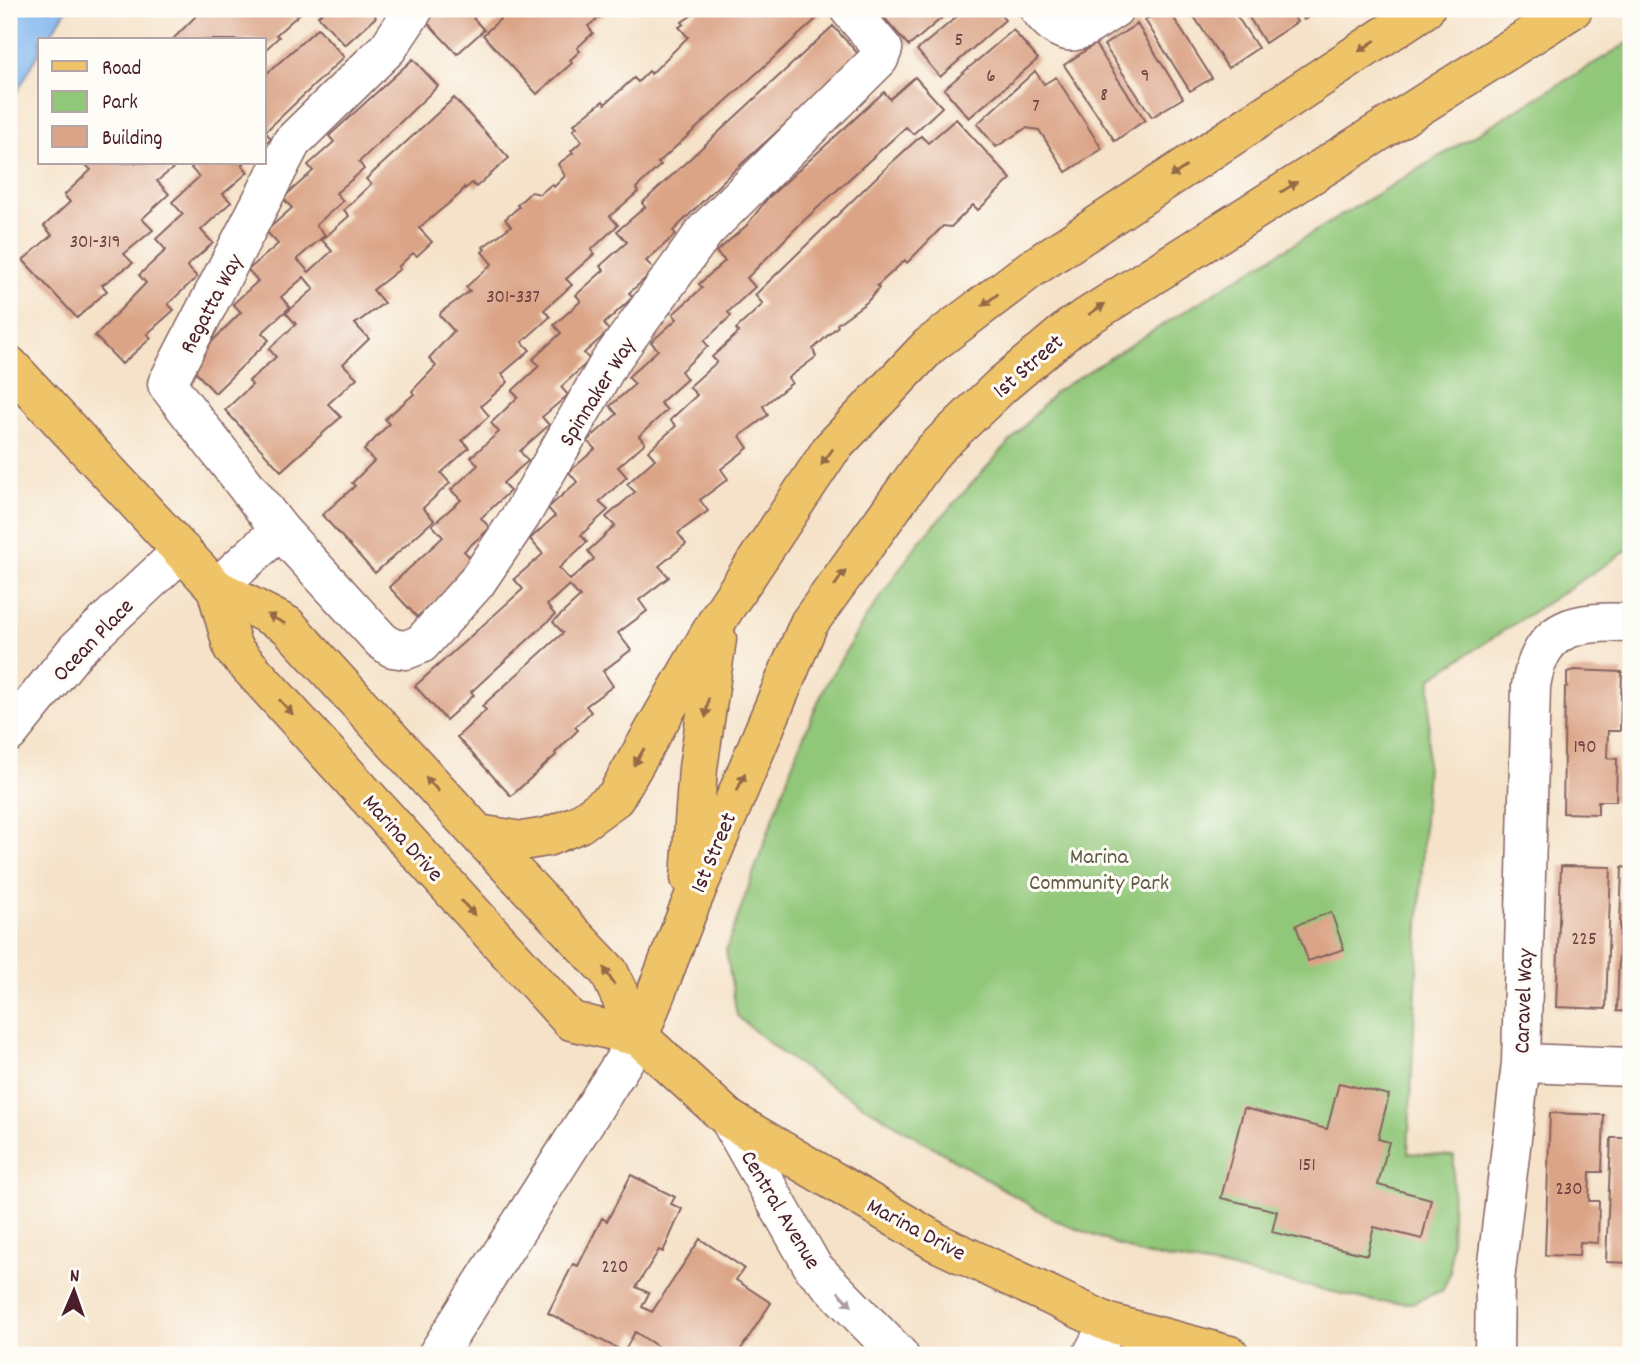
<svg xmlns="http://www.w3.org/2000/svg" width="1640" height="1364" viewBox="0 0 1640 1364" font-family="Dekko,sans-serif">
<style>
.green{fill:#91c779;stroke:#6e7352;stroke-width:2}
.water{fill:#80b5ee;stroke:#656a8c;stroke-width:2}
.building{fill:#dba487}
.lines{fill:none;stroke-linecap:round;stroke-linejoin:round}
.minor-casing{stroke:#866362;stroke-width:41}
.major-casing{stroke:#866362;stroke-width:41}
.minor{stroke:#fff;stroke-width:38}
.major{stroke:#efc469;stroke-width:38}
.oneway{fill:#946947}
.oneway2{fill:#ae9aa0}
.labels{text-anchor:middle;stroke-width:6;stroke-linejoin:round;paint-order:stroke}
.number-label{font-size:19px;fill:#6e4042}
.street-label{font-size:23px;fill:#4a1f2b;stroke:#fdfcf7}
.park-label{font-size:23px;fill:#635a46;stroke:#fdfcf7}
</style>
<rect width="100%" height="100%" fill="#fdfcf7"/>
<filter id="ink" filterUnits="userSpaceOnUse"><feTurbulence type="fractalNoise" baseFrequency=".0143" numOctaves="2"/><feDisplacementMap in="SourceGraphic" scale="14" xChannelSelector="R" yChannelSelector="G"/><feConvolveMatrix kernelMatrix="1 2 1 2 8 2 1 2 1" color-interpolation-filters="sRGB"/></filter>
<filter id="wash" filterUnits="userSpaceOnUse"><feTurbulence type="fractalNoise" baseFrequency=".00686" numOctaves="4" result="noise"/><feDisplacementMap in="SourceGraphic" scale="28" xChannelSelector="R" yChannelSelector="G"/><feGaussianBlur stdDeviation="1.57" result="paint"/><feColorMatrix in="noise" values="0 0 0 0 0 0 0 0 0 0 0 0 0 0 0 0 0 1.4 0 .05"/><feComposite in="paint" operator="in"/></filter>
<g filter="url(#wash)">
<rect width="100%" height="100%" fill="#f5e2c8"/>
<!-- green -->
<path class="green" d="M1631,41V548L1431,678L1408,1153L1454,1156L1450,1273L1443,1290L1412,1303L1378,1302L1225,1268L1141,1254L1055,1220L826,1083L780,1052L737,1016L726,950L796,754L825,686L865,619L918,543L1055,392L1254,268Z"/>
<!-- water -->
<path class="water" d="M9,9H67L47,40H40V51L9,106Z"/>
<g id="blocks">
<!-- building -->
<path class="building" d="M194,9H305L276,35L279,37L264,51V40H172L198,14Z
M326,9H378L373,13L376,17L345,45L318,16Z
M440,9H484L473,18L484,30L457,54L426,21Z
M511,9H611L588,26L593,33L577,48L580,51L570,60L572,63L537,94L483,35Z
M701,9H823L825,11L658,163L661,165L636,188L638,192L610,216L618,225L591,250L594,254L566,279L572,285L544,310L550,317L522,342L530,350L502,374L508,382L481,406L489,416L462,440L469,448L441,473L450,483L423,508L434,520L375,573L322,515L355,486L352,483L374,461L364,450L389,424L385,419L414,394L412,391L436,366L429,358L454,331L440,316L441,312L470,291L466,287L492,264L482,252L485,249L483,247L511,226L505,219L519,207L517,205L531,192L540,194L552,184L554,187L565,176L558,164L573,153L571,151L582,141L573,130L577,127L574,124L603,101L605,104L634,78L638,82L649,71L651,74L688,37L679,27L684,24L682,22Z
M889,9H952L909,46L882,15Z
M966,9H995L1005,20L940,77L917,50Z
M1163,9H1168L1212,78L1190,91L1145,20Z
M1189,9H1232L1258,48L1228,68Z
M1244,9H1289L1297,22L1265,43Z
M1297,9H1322L1304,20Z
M1137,24L1183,98L1152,117L1104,45Z
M833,26L860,56L725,179L673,231L676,234L646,261L655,270L629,293L633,297L604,324L609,331L584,353L590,360L561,387L568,395L542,417L549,425L520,451L528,461L503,483L510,491L481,518L490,528L464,551L476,564L417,617L389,587L443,537L432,525L461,500L451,490L478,465L471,457L499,432L491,423L518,397L512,391L539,366L533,359L561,333L554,325L581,301L576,295L604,270L600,266L627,242L617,231L645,207L642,203Z
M318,28L344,57L265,132L271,138L264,145V76Z
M1013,30L1038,59L969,118L944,89Z
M1095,44L1145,120L1115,141L1064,65Z
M413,59L438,86L359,162L364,169L336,193L343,201L316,225L325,235L297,259L309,272L332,251L322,240L349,216L344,210L371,184L366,179L454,98L509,158L476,187L472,183L465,189L464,187L460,194L419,228L432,242L417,256L413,253L398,267L400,269L373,290L384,303L355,324L369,339L343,364L357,378L328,404L341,417L281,471L225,410L252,385L249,381L276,357L269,349L296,324L286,313L314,289L304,277L281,297L290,307L262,333L269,340L215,393L189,365L241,312L233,304L258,281L248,270L278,244L266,231L292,208L283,198L313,171L308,165L334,142L329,136Z
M1035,71L1044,84L1056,77L1102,149L1066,172L1039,130L1026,128L996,147L977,124Z
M915,77L942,107L913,134L906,127L799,225L747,278L755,287L728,312L731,316L704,341L708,346L681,371L687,379L660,403L667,410L639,436L645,443L618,467L627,477L599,502L608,510L581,535L587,542L559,568L570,580L594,559L588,551L615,526L606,517L635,492L627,484L655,459L648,451L676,426L670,420L697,395L689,387L717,362L712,357L739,332L736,329L763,304L755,295L890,164L921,136L928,143L956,119L1011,179L978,210L973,205L951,227L943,226L907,263L905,260L877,286L879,288L867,302L837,324L838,326L813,349L816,357L788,378L792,383L763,406L768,415L740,436L748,448L721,469L728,479L700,500L708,511L678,533L686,544L659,566L669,577L639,600L647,611L618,633L631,650L603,671L613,686L586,706L591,712L575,727L578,730L555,753L556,755L511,796L457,737L486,710L482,706L563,633L553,622L580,597L569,585L547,605L555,615L471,692L474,695L446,720L415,686L523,589L514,579L543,554L530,539L555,516L548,508L577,482L569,472L595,449L587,441L617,414L610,406L635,384L628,377L658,350L651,342L677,319L673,314L702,288L699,284L725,261L716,252L746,226L768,198L884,92L890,99Z
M84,163H180L157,181L169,194L142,219L153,230L124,254L133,263L102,285L107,291L77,318L23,260L52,235L44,226L70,202L64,195L91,170Z
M196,163H244L242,165L248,172L223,194L231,202L201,230L213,243L187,266L197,277L168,304L174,310L147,334L151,338L122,364L95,336L146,283L139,275L166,250L156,239L183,214L172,202L199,177L191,168Z
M1574,670L1622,672L1620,731H1608L1607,758L1617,759L1616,801H1598V814L1563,813L1565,687H1567V672Z
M1628,696H1631V819L1623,818Z
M1561,866L1611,867L1606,1009L1556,1007Z
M1622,867L1631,868V1012L1617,1011Z
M1331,912L1344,949L1308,961L1296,925Z
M1339,1083L1389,1095L1378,1139L1389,1142L1378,1185L1431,1199L1422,1239L1374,1227L1367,1255L1272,1232L1277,1211L1221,1198L1244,1108L1327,1129Z
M1550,1113L1604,1115L1602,1172H1590L1589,1201H1599L1598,1243L1580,1242L1579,1256L1545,1255Z
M1611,1138H1631V1263L1606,1262Z
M631,1175L675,1197L671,1204L682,1209L663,1252L659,1250L636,1287L649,1293L642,1307L652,1312L700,1239L744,1268L736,1280L771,1303L737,1355H671L635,1332L624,1352L548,1313L573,1264L578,1266L602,1218L607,1221Z"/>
</g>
</g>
<g filter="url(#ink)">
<use href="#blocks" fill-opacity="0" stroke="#866362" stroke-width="2"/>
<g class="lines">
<defs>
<path id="minor" d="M414,9L388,48L292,142L167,384L280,530L381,640L392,648L406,650L421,644L476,583L521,516L609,363L705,231L879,59L883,49L849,9
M1039,9C1069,46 1079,31 1114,9
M216,588L280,530
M9,733L76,650L182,551
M1521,1063L1631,1067
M729,1119L813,1267L899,1355
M437,1355L639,1037
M1092,1355L1109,1323
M1494,1355L1495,1280L1521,1063L1531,686C1541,624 1577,621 1631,623"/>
<path id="major" d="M9,365L216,588L287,625L478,834L609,972L639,1037L729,1119L938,1243L1109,1323L1230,1355
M216,588L233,649L571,1021L639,1037
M478,834L522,841L547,837L579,824L615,798L720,616L831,449L929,346L1031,269L1425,9
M690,878L698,768L717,639
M639,1037L687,913L809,623L934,450L1002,385L1071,327L1573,9"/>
</defs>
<!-- minor casing -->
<use href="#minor" class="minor-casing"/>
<!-- major casing -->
<use href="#major" class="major-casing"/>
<!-- minor -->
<use href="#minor" class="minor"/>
<!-- major -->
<use href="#major" class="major"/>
</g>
<!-- one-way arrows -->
<defs><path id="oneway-solid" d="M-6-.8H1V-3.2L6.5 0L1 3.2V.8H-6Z" transform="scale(1.75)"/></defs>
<g class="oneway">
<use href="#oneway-solid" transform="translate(1367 46) rotate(146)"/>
<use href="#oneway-solid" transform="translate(1178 172) rotate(146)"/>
<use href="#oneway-solid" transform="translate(1289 187) rotate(-32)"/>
<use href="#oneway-solid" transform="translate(990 300) rotate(143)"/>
<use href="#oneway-solid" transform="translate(1097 309) rotate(-34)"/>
<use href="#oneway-solid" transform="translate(827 457) rotate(126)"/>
<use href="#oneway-solid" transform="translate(840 578) rotate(-55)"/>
<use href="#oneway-solid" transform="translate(276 619) rotate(-153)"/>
<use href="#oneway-solid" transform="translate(286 707) rotate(48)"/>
<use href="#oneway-solid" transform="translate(707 708) rotate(98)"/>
<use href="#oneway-solid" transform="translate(639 757) rotate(121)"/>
<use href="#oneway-solid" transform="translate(741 782) rotate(-67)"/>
<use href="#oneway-solid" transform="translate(432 784) rotate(-132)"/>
<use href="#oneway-solid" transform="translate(468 908) rotate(47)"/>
<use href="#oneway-solid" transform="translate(609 976) rotate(-121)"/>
</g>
<use class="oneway2" href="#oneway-solid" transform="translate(845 1299) rotate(46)"/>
</g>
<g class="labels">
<!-- number labels -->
<g class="number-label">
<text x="959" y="45">5</text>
<text x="991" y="81">6</text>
<text x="1145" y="81">9</text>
<text x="1104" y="100">8</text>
<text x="1036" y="111">7</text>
<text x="95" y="247">301-319</text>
<text x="513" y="302">301-337</text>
<text x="1585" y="752">190</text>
<text x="1584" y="944">225</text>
<text x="1307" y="1170">151</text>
<text x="1569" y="1194">230</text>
<text x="615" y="1272">220</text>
</g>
<!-- street labels -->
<g class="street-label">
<text transform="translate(210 303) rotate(-62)" y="8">Regatta Way</text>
<text transform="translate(1027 365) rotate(-41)" y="8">1st Street</text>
<text transform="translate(596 391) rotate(-58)" y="8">Spinnaker Way</text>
<text transform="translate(92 639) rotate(-46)" y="8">Ocean Place</text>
<text transform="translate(404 837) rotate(48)" y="8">Marina Drive</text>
<text transform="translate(712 852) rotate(-67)" y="8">1st Street</text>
<text transform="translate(1522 1001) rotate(-88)" y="8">Caravel Way</text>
<text transform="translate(782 1209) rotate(59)" y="8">Central Avenue</text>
<text transform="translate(917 1228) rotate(28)" y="8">Marina Drive</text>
</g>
<!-- park labels -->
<g class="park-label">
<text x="1099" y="863">Marina<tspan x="1099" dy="26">Community Park</tspan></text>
</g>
</g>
<!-- margin -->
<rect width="1640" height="1364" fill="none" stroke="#fdfcf7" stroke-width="35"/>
<!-- legend -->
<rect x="38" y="38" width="228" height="126" fill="#fdfcf7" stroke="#b5a4a5" stroke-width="2"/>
<rect x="52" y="61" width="35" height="10" fill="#efc469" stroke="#b5a4a5" stroke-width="2"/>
<text x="102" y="74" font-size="21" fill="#4a1f2b">Road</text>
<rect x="52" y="91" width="35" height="21" fill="#91c779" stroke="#b5a4a5" stroke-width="2"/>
<text x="102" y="108" font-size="21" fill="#4a1f2b">Park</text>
<rect x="52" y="126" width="35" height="21" fill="#dba487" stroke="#b5a4a5" stroke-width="2"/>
<text x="102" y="144" font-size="21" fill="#4a1f2b">Building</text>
<!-- north arrow -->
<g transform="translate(74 1291) rotate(2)" stroke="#fdfcf7" stroke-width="5" paint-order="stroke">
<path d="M0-5L12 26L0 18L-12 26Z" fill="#4a1f2b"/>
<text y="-10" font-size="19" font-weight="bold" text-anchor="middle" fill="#4a1f2b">N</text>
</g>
</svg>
